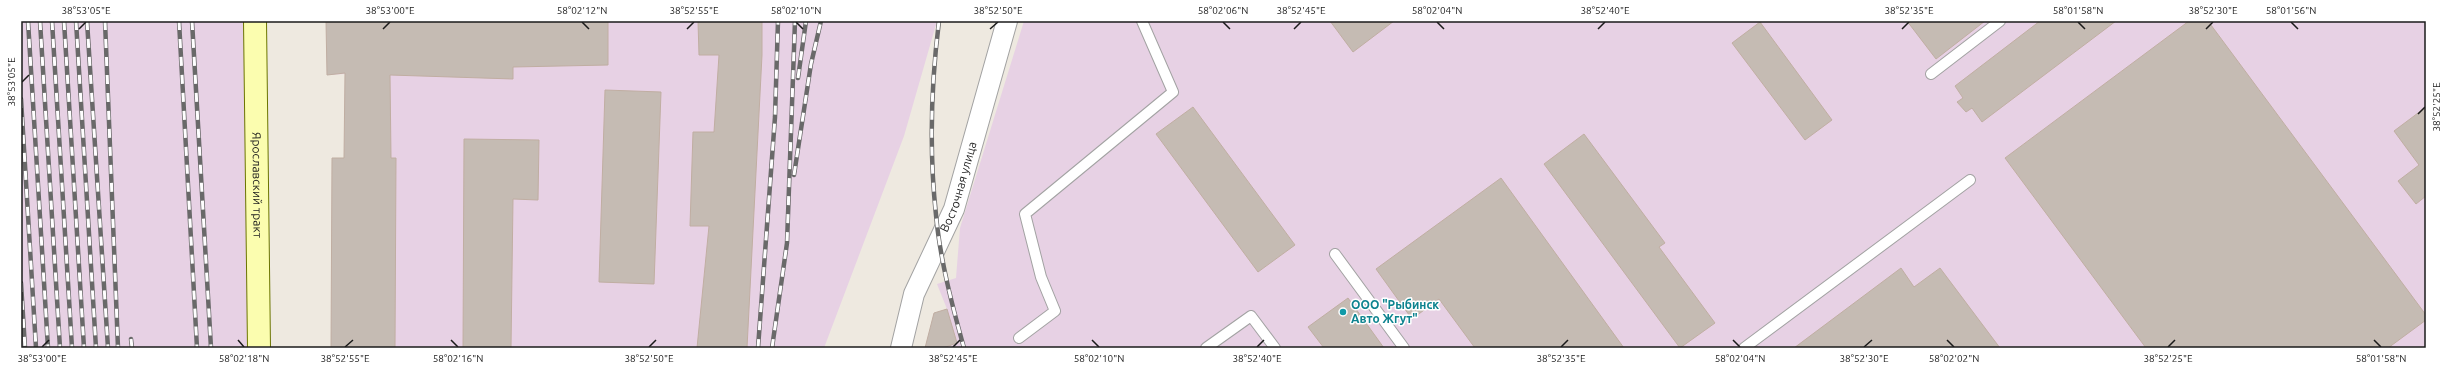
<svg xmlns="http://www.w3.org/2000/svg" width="2447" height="369" viewBox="0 0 2447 369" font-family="Ubuntu,sans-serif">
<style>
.industrial{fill:#e7d1e4}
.building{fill:#c5bbb3;stroke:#c0aea2}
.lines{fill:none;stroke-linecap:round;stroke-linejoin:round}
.lane-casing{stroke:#a2a2a2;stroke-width:12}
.street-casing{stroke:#a2a2a2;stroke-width:22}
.secondary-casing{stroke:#6b7500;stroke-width:24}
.lane{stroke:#fff;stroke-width:10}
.street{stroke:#fff;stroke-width:20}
.secondary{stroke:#fbfdaf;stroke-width:22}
.rail-casing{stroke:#696969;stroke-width:4.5}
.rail{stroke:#fff;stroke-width:3;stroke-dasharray:9;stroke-linecap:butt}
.ticks{fill:none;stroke:#1b1b1b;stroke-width:1.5}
.culture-dot{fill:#0f9aa8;stroke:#fff;stroke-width:1.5}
.labels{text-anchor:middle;stroke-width:3;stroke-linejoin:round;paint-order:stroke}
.street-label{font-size:12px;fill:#1b1b1b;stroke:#fff}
.culture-label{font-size:12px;font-weight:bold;fill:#0d838f;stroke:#fff;text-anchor:start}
.neatline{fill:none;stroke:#1b1b1b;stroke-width:1.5}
.ticks-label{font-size:10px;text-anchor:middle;fill:#1b1b1b}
</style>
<rect width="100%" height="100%" fill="#eee9e0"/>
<!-- industrial -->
<path class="industrial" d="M21,21H244L249,348H21Z
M326,21H937L904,136L824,348H331L332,158H344L345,74L327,75Z
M1024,21H2426V348H925L934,313L947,309L937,284L956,278L960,228Z"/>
<!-- building -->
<path class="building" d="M326,21H608V65L513,67V79L390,75L391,158H396L395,348H331L332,158H344L345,73L327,75Z
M698,21H762V55L747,348H697L709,226H690L693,132H714L719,55H699Z
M1330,21H1394L1353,52Z
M1907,21H1985L1936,59Z
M2040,21H2116L1982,122L1972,108L1966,112L1957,102L1963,98L1955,86Z
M2189,21H2208L2426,315V320L2388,348H2146L2005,158Z
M1760,22L1832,120L1805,140L1732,43Z
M605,90L661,92L654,284L599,282Z
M1193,107L1295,245L1258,272L1156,134Z
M2426,107V196L2416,204L2398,181L2419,165L2394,131Z
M1584,134L1665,243L1659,247L1715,323L1680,348L1544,164Z
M464,139L539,140L538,200L513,199L511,348H463Z
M1501,178L1624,348H1475L1439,299L1412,319L1376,269Z
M1901,268L1914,287L1940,268L2000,348H1794Z
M1348,298L1384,348H1324L1308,327Z
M947,309L957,343L943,348H925L934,313Z"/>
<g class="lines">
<defs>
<path id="lane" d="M1931,74L2000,21
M1335,254L1404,348
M1019,338L1055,311L1041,277L1025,214L1173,92L1142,21
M1206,348L1251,316L1275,348
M1744,348L1970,180"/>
<g id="street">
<path id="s1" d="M901,348L914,294L954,209L1007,21"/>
</g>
<g id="secondary">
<path id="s2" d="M255,21L259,348"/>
</g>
</defs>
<!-- lane casing -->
<use href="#lane" class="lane-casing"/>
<!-- street casing -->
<use href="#street" class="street-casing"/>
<!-- secondary casing -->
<use href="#secondary" class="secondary-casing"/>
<!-- lane -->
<use href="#lane" class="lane"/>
<!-- street -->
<use href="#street" class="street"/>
<!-- secondary -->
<use href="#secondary" class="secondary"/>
<defs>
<path id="rail" d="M28,21L48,348
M40,21L60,348
M52,21L72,348
M64,21L84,348
M76,21L96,348
M87,21L108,348
M105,21L118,348
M179,21L197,348
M192,21L211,348
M939,21C931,85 929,150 936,215C940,259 952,305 964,348
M798,78L806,21
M21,99L36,348
M794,175L811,64L821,21
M21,283L25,348
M131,339L132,348
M758,348L775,117L778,21
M772,348L787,243L795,21"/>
</defs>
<!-- rail casing -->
<use href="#rail" class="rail-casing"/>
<!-- rail -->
<use href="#rail" class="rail"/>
</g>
<!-- ticks -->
<path class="ticks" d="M582,22L589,29M796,22L803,29M1223,22L1230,29M1437,22L1444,29M2078,22L2085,29M2291,22L2298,29M79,29L86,22M383,29L390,22M687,29L694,22M990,29L998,22M1294,29L1301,22M1598,29L1605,22M1902,29L1909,22M2206,29L2213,22M22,82L29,75M2418,114L2425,107M238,340L244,347M451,340L458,347M1092,340L1099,347M1733,340L1740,347M1947,340L1954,347M2374,340L2381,347M42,347L49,340M345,347L353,340M649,347L656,340M953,347L960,340M1257,347L1264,340M1561,347L1568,340M1864,347L1872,340M2168,347L2175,340"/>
<!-- markers -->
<circle class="culture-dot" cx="1343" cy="312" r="4"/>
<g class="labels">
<!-- street labels -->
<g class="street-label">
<text dy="4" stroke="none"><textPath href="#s2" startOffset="164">Ярославский тракт</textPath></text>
<text dy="4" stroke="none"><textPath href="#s1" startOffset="172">Восточная улица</textPath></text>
</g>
<!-- culture labels -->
<g class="culture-label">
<text x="1351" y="309">ООО "Рыбинск<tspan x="1351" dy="14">Авто Жгут"</tspan></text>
</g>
</g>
<!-- border -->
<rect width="2447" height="369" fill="none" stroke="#ffffff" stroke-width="44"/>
<rect x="22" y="22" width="2403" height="325" class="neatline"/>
<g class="ticks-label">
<text x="86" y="14">38°53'05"E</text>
<text x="390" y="14">38°53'00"E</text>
<text x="582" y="14">58°02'12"N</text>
<text x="694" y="14">38°52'55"E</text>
<text x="796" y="14">58°02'10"N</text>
<text x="998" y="14">38°52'50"E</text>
<text x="1223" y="14">58°02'06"N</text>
<text x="1301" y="14">38°52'45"E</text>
<text x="1437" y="14">58°02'04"N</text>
<text x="1605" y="14">38°52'40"E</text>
<text x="1909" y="14">38°52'35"E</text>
<text x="2078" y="14">58°01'58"N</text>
<text x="2213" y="14">38°52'30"E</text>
<text x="2291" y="14">58°01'56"N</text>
<text transform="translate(11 82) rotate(-90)" y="4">38°53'05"E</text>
<text transform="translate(2436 107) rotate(-90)" y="4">38°52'25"E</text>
<text x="42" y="362">38°53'00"E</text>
<text x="244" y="362">58°02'18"N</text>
<text x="345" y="362">38°52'55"E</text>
<text x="458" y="362">58°02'16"N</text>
<text x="649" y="362">38°52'50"E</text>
<text x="953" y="362">38°52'45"E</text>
<text x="1099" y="362">58°02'10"N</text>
<text x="1257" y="362">38°52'40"E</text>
<text x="1561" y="362">38°52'35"E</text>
<text x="1740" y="362">58°02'04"N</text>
<text x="1864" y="362">38°52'30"E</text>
<text x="1954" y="362">58°02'02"N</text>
<text x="2168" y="362">38°52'25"E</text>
<text x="2381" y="362">58°01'58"N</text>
</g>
</svg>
